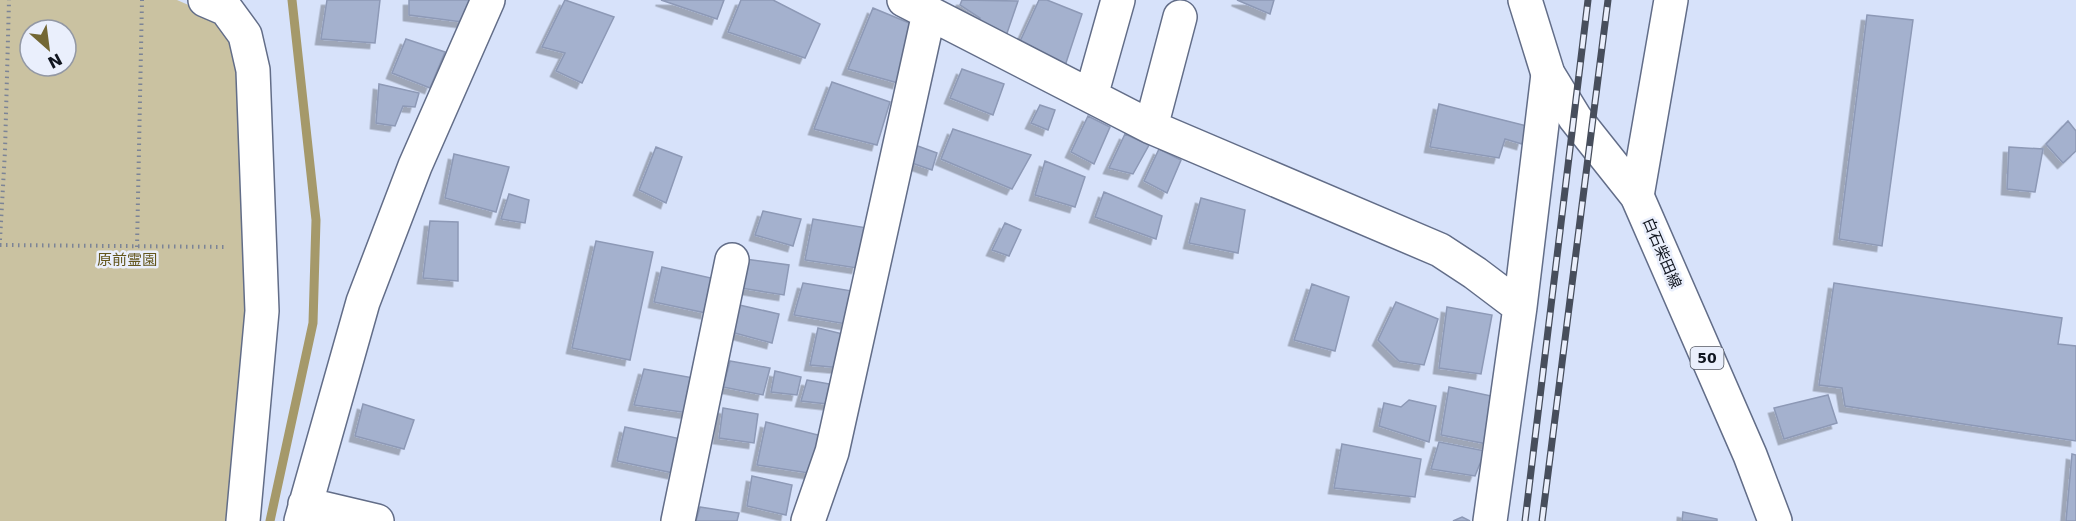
<svg xmlns="http://www.w3.org/2000/svg" width="2076" height="521" viewBox="0 0 2076 521" font-family="'DejaVu Sans','Noto Sans JP',sans-serif">
<style>
.green{fill:#cac2a1;fill-rule:evenodd}
.lines{fill:none;stroke-linecap:round;stroke-linejoin:round}
.stream{stroke:#a5996a;stroke-width:9}
.building{fill:#a4b1ce;stroke:#8d99b6;stroke-width:1.5;filter:url(#shadow)}
.minor-casing{stroke:#626d88;stroke-width:36}
.major-casing{stroke:#626d88;stroke-width:36}
.path{stroke:#7c8496;stroke-width:4;stroke-dasharray:1.5 4.5;stroke-linecap:butt}
.minor{stroke:#fff;stroke-width:33}
.major{stroke:#fff;stroke-width:33}
.rail-casing{stroke:#474e5c;stroke-width:7}
.rail{stroke:#eaeffc;stroke-width:4.5;stroke-dasharray:14;stroke-linecap:butt}
.labels{text-anchor:middle;stroke-width:5;stroke-linejoin:round;paint-order:stroke}
.shield{fill:#eaeffc;stroke:#515661;stroke-width:1.5}
.shield-label{font-size:14px;font-weight:bold;fill:#10151f}
.street-label{font-size:15px;fill:#10151f;stroke:#eaeffc}
.park-label{font-size:15px;fill:#63561d;stroke:#eaeffc}
</style>
<defs>
<filter id="shadow"><feDropShadow dx="-5.5" dy="5.5" stdDeviation="0" flood-color="#0004"/></filter>
</defs>
<rect width="100%" height="100%" fill="#d7e2fa"/>
<!-- green -->
<path class="green" d="M0,0H177L216,17L238,39L255,264L231,521H0ZM30,30H66V66H30Z"/>
<g class="lines">
<!-- stream -->
<path class="stream" d="M270,521L313,323L316,220L292,0"/>
</g>
<!-- building -->
<path class="building" d="M327,0H380L375,43L321,39Z
M409,0H471L462,22L409,15Z
M565,0L614,17L582,83L556,71L565,53L542,47Z
M661,0H724L717,19Z
M741,0H773L820,24L805,58L728,32Z
M962,0L1018,1L1004,42L978,27L980,18L960,5Z
M1039,0H1047L1082,14L1064,69L1017,48Z
M1237,0H1274L1270,14Z
M873,8L914,25L898,83L848,69Z
M1867,15L1913,20L1882,246L1839,239Z
M406,39L445,52L430,88L392,73Z
M962,69L1004,84L993,115L950,98Z
M832,82L890,102L877,145L814,129Z
M379,84L419,93L415,107L403,106L395,126L376,123Z
M1439,104L1527,126L1522,144L1505,139L1499,158L1430,147Z
M1040,105L1055,110L1048,130L1031,123Z
M1088,116L1110,127L1094,164L1071,152Z
M2068,121L2076,131V151L2063,163L2046,144Z
M953,129L1031,155L1012,189L941,159Z
M1125,134L1149,145L1133,174L1109,168Z
M915,145L937,153L932,170L909,162Z
M656,147L682,157L666,203L639,190Z
M2009,147L2043,149L2035,192L2007,189Z
M1159,149L1181,160L1167,193L1144,181Z
M454,154L509,167L496,212L445,198Z
M1045,161L1085,177L1075,207L1035,195Z
M1104,192L1162,216L1156,239L1095,217Z
M509,194L529,200L525,223L501,219Z
M1201,198L1245,210L1238,253L1189,243Z
M763,211L801,219L793,246L755,235Z
M813,219L867,228L857,268L805,260Z
M430,221L458,222V281L423,278Z
M1005,223L1021,230L1009,256L992,250Z
M596,241L653,252L630,360L572,348Z
M745,259L789,265L784,295L741,288Z
M662,267L711,278L706,313L654,302Z
M803,283L852,291L846,324L794,315Z
M1834,283L2062,318L2058,344L2076,346V441L1845,406L1842,388L1819,385Z
M1312,284L1349,297L1335,351L1294,340Z
M1396,302L1438,319L1424,365L1399,361L1378,340Z
M735,304L779,314L772,343L731,332Z
M1447,307L1492,315L1481,374L1439,368Z
M818,328L851,336L842,368L810,365Z
M730,361L770,368L763,395L723,387Z
M644,369L699,379L688,413L634,405Z
M775,371L801,377L797,395L771,392Z
M807,380L841,386L836,405L801,401Z
M1449,387L1496,397L1487,444L1441,435Z
M1828,395L1837,423L1784,439L1774,408Z
M1409,400L1436,406L1429,442L1379,426L1384,403L1401,407Z
M363,404L414,420L404,449L355,436Z
M723,408L758,414L754,443L719,438Z
M766,422L826,437L815,474L757,465Z
M625,427L681,439L673,473L617,461Z
M1439,442L1485,451L1475,476L1431,469Z
M1342,444L1421,459L1415,497L1334,488Z
M2072,454L2076,455V521H2066Z
M752,476L792,485L786,515L747,506Z
M700,507L739,513L737,521H696Z
M1683,512L1717,519V521H1682Z
M1462,517L1470,521H1453Z"/>
<g class="lines">
<defs>
<path id="minor" d="M205,0L226,9L245,35L253,70L262,311L243,521
M904,0L1151,127L1440,250L1475,273L1520,307
M1091,96L1118,0
M1151,127L1180,17
M1637,196L1671,0
M305,504L377,521
M301,521L363,302L415,166L488,0
M678,521L732,260
M808,521L832,452L929,13
M1490,521L1520,307L1548,74"/>
<path id="major" d="M1525,0L1548,74L1575,118L1637,196L1750,455L1775,521"/>
</defs>
<!-- minor casing -->
<use href="#minor" class="minor-casing"/>
<!-- major casing -->
<use href="#major" class="major-casing"/>
<!-- path -->
<path class="path" d="M0,240L5,151L9,0
M0,245L227,247
M137,247L142,0"/>
<!-- minor -->
<use href="#minor" class="minor"/>
<!-- major -->
<use href="#major" class="major"/>
<defs>
<path id="rail" d="M1525,521L1588,0
M1542,521L1608,0"/>
</defs>
<!-- rail casing -->
<use href="#rail" class="rail-casing"/>
<!-- rail -->
<use href="#rail" class="rail"/>
</g>
<g class="labels">
<!-- shield labels -->
<rect class="shield" x="1690.5" y="347" width="33" height="22" rx="4.5"/>
<g class="shield-label">
<text x="1707" y="363">50</text>
</g>
<!-- street labels -->
<g class="street-label">
<text transform="translate(1662 253) rotate(67)" y="5">白石柴田線</text>
</g>
<!-- park labels -->
<g class="park-label">
<text x="127" y="265">原前霊園</text>
</g>
</g>
<!-- north arrow -->
<g transform="translate(48 48) rotate(152)"><circle r="28" fill="#eaeffc" stroke="#9398a4" stroke-width="1.5"/>
<path d="M0-4.5L10 22L0 15L-10 22Z" fill="#736734"/>
<text y="-9" font-size="16" font-weight="bold" text-anchor="middle" fill="#10151f">N</text>
</g>
</svg>
